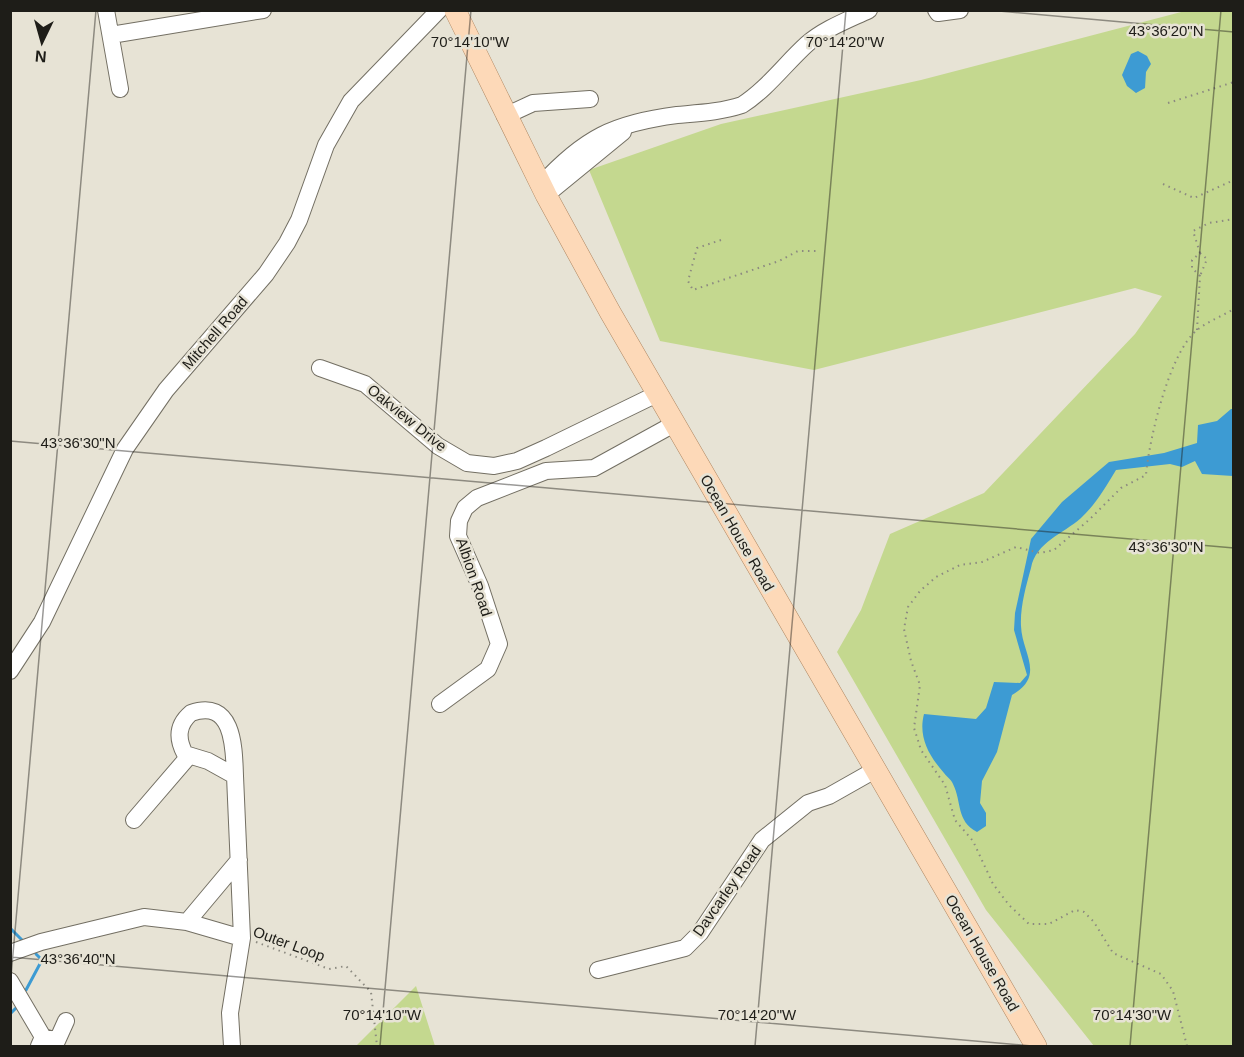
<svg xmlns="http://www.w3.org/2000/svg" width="1244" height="1057" viewBox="0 0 1244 1057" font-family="Arial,sans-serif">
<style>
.green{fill:#c4d88f}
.water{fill:#3d9bd3}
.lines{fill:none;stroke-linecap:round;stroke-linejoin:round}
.stream{stroke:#3d9bd3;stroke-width:3}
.minor-casing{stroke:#736f63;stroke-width:18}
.major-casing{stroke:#ae8661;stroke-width:22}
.path{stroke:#8c8a80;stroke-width:2;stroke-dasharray:1.5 4.5;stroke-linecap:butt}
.minor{stroke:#fff;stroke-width:16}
.major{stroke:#fdd9b8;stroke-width:21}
.ticks{fill:none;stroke:#1e1d18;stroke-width:1.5;stroke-opacity:0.45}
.labels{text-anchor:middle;stroke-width:5;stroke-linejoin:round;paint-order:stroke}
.street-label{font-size:15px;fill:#1e1d18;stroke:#e7e3d5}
.ticks-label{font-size:15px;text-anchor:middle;fill:#1e1d18;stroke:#e7e3d5;stroke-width:5;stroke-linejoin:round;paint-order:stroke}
</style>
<rect width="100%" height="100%" fill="#e7e3d5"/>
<!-- green -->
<path class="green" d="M1185,11H1233V1046H1094L986,910L837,652L861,610L890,534L984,493L1135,334L1162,296L1135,288L814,370L660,341L589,170L721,124L921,80Z
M416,986L435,1046H356Z"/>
<!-- water -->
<path class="water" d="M1138,51L1147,56L1151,64L1146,72L1145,88L1136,93L1127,86L1122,75L1131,54Z
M1231,409H1234L1233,476L1202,474L1195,461L1182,467L1170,464L1116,470C1105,488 1096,504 1081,518C1063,534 1036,542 1031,568C1026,586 1020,607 1021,626C1022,654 1046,675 1012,695L997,752L982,781L980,803L986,813V826L977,832C956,821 962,802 953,784C951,779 947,777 944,773C929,756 918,737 924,714L976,719L986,708L994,682L1020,683L1027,675L1014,630L1015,613L1031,539L1062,502L1109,462L1164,453L1197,443L1198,425L1217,421Z"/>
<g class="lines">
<!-- stream -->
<path class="stream" d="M10,928L22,940
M26,990L42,960L36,954
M10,1014L16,1008"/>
<defs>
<path id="minor" d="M106,10L120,89
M936,10L938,13L960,10
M111,35L263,10
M505,116L533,103L590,99
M541,185C584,138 614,123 677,115C699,113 721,112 742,105C767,89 785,64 807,44C824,29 848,20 869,10
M546,195L623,132
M320,368L365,384L438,446L467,463L494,466L517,461L546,448L657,394
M10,671L42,622L125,449L166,390L266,274L287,243L299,220L326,145L351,101L439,10
M440,704L488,669L499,644L480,586L458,536L459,521L465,508L477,498L546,471L594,468L674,424
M134,820L189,756
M187,922L239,860
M10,953L41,942L144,917L187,922L242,938
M598,970L685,948L700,933L762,840L808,803L829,796L875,770
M10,981L43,1037L39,1046
M43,1037L57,1041L66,1021
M232,1046L230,1013L242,938L235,776L208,761L185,754C177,739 177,725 191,713C234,698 234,748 235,776"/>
<path id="major" d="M455,10L546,195L610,312L1036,1046"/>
</defs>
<!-- minor casing -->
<use href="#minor" class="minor-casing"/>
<!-- major casing -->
<use href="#major" class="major-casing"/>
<!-- path -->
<path class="path" d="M1168,103L1234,82
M1163,184L1194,198L1234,180
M721,240L697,248L688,281L693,290L779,261L798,251H816
M1200,253L1193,231L1209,223L1234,219
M1197,330L1200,276L1192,268V260L1200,253L1207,259L1200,276
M256,942L329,969L346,966L371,992L377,1046
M1187,1046L1173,991L1161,974L1113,953L1094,922L1084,912L1075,910L1049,924H1029L1009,905L993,884L973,841L955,820L945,785L921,750L914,728L920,685L911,661L904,629L908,607L920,591L936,577L960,565L982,562L1016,547L1040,553L1054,550L1090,519L1121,488L1146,475C1149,440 1169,353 1197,330C1207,322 1222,316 1234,309"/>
<!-- minor -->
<use href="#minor" class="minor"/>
<!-- major -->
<use href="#major" class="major"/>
</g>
<!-- ticks -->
<path class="ticks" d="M988,10L1234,32M10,441L1234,548M10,957L1032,1046M10,988L96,10M380,1046L471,10M755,1046L846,10M1130,1046L1221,10"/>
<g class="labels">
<!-- street labels -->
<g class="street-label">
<text transform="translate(215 333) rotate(-49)" y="5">Mitchell Road</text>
<text transform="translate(407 418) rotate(39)" y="5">Oakview Drive</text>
<text transform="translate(737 533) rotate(60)" y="5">Ocean House Road</text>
<text transform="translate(474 577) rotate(71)" y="5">Albion Road</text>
<text transform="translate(727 891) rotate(-55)" y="5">Davcarley Road</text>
<text transform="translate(289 944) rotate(20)" y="5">Outer Loop</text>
<text transform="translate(982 953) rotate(60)" y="5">Ocean House Road</text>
</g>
</g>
<g class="ticks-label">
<text x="1166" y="36">43°36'20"N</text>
<text x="470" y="47">70°14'10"W</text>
<text x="845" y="47">70°14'20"W</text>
<text x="78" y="448">43°36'30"N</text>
<text x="1166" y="552">43°36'30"N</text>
<text x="78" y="964">43°36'40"N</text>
<text x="382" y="1020">70°14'10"W</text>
<text x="757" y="1020">70°14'20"W</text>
<text x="1132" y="1020">70°14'30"W</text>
</g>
<!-- border -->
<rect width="1244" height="1057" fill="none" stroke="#1e1d18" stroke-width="24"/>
<!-- north arrow -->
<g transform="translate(42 42) rotate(185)" stroke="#e7e3d5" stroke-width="4.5" paint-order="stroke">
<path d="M0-4.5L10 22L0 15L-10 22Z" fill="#1e1d18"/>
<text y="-9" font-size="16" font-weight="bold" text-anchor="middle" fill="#1e1d18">N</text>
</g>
</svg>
